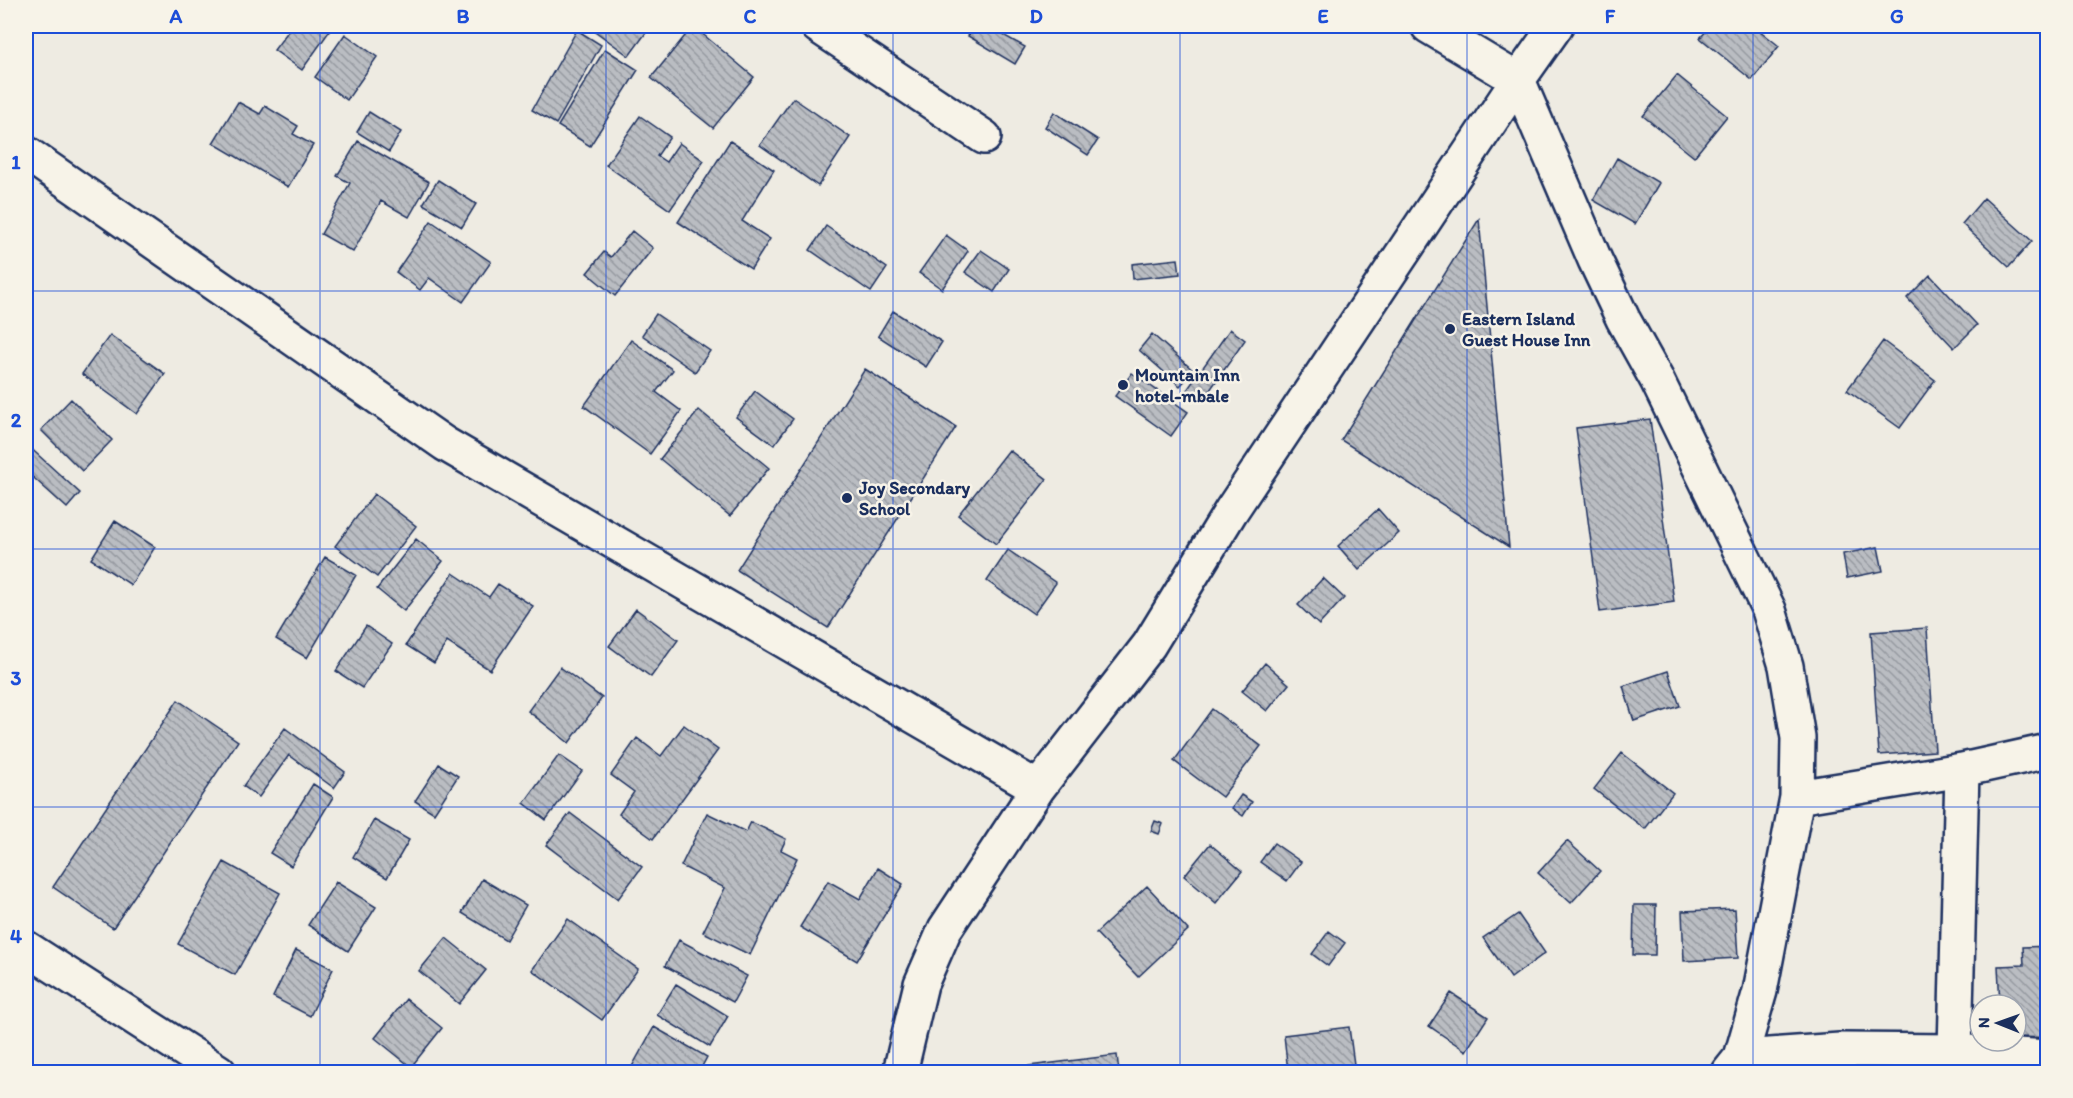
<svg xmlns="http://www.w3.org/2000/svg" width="2073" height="1098" viewBox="0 0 2073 1098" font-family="Itim,sans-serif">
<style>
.building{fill:url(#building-back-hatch);stroke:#1b2f5e;stroke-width:1.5}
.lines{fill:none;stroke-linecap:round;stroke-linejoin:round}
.minor-casing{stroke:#1b2f5e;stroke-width:38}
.minor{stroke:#f7f3e8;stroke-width:33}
.grid{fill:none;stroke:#1d4ed8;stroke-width:1.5;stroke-opacity:0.55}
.poi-dot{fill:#1b2f5e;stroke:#f7f3e8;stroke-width:2}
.labels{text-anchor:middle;stroke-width:5;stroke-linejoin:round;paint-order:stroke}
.poi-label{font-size:18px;font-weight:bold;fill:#1b2f5e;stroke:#f7f3e8;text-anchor:start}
.neatline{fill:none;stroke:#1d4ed8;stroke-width:2}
.grid-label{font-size:20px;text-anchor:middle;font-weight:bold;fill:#1d4ed8}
</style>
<defs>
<pattern id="building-back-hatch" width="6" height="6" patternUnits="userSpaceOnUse" patternTransform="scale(1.5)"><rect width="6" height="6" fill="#babdc2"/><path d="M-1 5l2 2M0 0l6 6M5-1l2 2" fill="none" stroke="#969aa1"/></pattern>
</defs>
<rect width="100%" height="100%" fill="#eeebe2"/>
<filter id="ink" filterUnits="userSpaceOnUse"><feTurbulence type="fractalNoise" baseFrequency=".0167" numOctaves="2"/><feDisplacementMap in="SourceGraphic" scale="12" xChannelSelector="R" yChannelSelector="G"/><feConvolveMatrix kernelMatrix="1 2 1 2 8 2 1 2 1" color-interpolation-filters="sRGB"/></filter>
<g filter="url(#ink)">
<!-- building -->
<path class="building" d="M292,26H333L302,70L274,50Z
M588,26H651L629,56Z
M693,26L754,77L713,128L651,78Z
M975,26H987L1025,47L1015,64L968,36Z
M1711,26H1754L1779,46L1752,80L1700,38Z
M577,30L601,45L556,124L532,110Z
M345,34L377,57L347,100L315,77Z
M605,49L638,70L590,146L558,126Z
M1677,75L1727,116L1694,157L1643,116Z
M793,98L850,137L818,186L760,145Z
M238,102L260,114L265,106L298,126L293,134L313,145L288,187L213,143Z
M369,112L401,132L389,152L357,132Z
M1054,112L1098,140L1088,155L1045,127Z
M640,116L670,137L657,156L666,162L679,143L704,161L670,210L606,165Z
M358,141L429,182L409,217L381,201L353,252L321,234L350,183L337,176Z
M730,141L774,170L742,221L770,239L751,269L678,222Z
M1617,158L1659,183L1635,224L1593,200Z
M438,180L476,204L462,227L423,204Z
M1984,198L2032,241L2009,267L1962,224Z
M1479,219L1509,547L1341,440Z
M431,221L491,262L463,302L429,278L420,290L396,272Z
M826,226L887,268L871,292L810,250Z
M632,231L653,248L615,296L587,273L604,252L611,257Z
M946,235L968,251L942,289L919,273Z
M981,250L1009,269L994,292L965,272Z
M1178,259L1180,274L1133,279L1132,264Z
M1930,275L1977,325L1954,348L1907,298Z
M893,311L942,342L926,367L878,336Z
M656,314L710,351L695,372L642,335Z
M1230,329L1245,340L1203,400L1187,390Z
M1152,334L1194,371L1180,386L1139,350Z
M110,335L165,374L137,414L82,374Z
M631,340L673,370L656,392L681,411L650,454L584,406Z
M1883,341L1935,380L1900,428L1847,390Z
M865,369L956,427L828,628L737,570Z
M1132,373L1188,412L1171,436L1115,396Z
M755,391L793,419L774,445L736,417Z
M71,399L112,440L82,471L41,430Z
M699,410L769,468L730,516L660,459Z
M1650,419L1674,602L1600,612L1576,428Z
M26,444L80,493L67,508L26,471Z
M1009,450L1047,479L996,544L958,515Z
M374,494L416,526L377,577L335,546Z
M1378,509L1399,533L1359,570L1338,546Z
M115,521L155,547L131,585L91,559Z
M416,539L443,561L404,611L377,589Z
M1878,547L1883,571L1847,578L1843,554Z
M1008,550L1056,583L1034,614L987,581Z
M325,557L356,575L307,658L276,639Z
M453,573L489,597L498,584L533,606L490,670L447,642L434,663L406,645Z
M1323,578L1344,598L1319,625L1298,605Z
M636,609L678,640L651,677L609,646Z
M366,626L392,644L362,688L336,671Z
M1927,628L1935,751L1879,755L1871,632Z
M1265,663L1289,684L1267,711L1242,691Z
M560,667L602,698L569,743L528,711Z
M1668,671L1680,706L1634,721L1623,686Z
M178,700L238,741L113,928L53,887Z
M1212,709L1261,746L1222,797L1174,761Z
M684,725L718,750L653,839L619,814L634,792L611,775L637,738L661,756Z
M285,728L345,772L334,788L289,755L259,797L243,786Z
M1622,753L1673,793L1645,829L1594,789Z
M559,755L582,771L546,820L524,803Z
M439,764L458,776L434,813L415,801Z
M313,784L333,797L291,866L270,853Z
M1241,795L1252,802L1243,816L1232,808Z
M570,813L642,867L618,899L546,845Z
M707,813L746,832L751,822L786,839L781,850L797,858L750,955L703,932L725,888L681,866Z
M374,820L409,840L387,878L353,857Z
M1155,821L1163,824L1159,834L1151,831Z
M1567,841L1600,871L1571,903L1538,873Z
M1274,843L1301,862L1287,881L1260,862Z
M1210,844L1242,871L1216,903L1184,876Z
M224,862L280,893L235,975L178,944Z
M878,868L903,884L857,961L800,927L828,881L860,899Z
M482,879L526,905L506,940L462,913Z
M336,882L376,907L348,951L308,925Z
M1147,886L1188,930L1138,977L1096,933Z
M1634,905H1656L1655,955H1633Z
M1735,909L1738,958L1684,961L1682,911Z
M1518,914L1545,953L1511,978L1483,938Z
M568,919L638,969L602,1020L532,970Z
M1329,931L1345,943L1328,966L1312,954Z
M446,938L486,970L459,1004L419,971Z
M679,940L747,976L733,1002L665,966Z
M2048,946V1037L2016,1038V1005H2000L1998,966L2024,965L2023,947Z
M296,950L333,969L310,1016L273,997Z
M676,984L728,1016L710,1047L657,1015Z
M1451,993L1488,1017L1466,1051L1429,1026Z
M406,999L442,1028L411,1067L375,1038Z
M654,1027L707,1057L699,1072H629Z
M1349,1027L1355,1072H1288L1284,1035Z
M1117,1055L1119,1072H1030L1029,1066Z"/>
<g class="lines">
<defs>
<path id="minor" d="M818,26L984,137
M1428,26L1518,80L1595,260L1623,319L1657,380L1769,610L1786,666L1798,738L1797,797L1760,991L1741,1057L1729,1072
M26,153L445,444L1038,788
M1962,770L1955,1051L2048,1057
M1797,797L1962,770L2048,751
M26,948L219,1072
M1741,1057L1840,1050L1955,1051
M900,1072L921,984L945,929L1038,788L1149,645L1231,511L1518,80L1556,26"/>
</defs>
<!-- minor casing -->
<use href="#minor" class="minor-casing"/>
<!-- minor -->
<use href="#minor" class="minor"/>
</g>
</g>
<!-- grid -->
<path class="grid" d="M320,26V1072M606,26V1072M893,26V1072M1180,26V1072M1467,26V1072M1753,26V1072M26,291H2048M26,549H2048M26,807H2048"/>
<!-- markers -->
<g class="poi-dot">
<circle cx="1450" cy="329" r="6"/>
<circle cx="1123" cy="385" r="6"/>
<circle cx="847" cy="498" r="6"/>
</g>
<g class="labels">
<!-- poi labels -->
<g class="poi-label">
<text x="1462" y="325">Eastern Island<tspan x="1462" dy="21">Guest House Inn</tspan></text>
<text x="1135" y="381">Mountain Inn<tspan x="1135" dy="21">hotel-mbale</tspan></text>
<text x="859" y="494">Joy Secondary<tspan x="859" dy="21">School</tspan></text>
</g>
</g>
<!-- margin -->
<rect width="2073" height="1098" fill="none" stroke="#f7f3e8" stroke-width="66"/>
<!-- north arrow -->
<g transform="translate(1998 1023) rotate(271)"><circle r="28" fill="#f7f3e8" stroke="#9fa5b1" stroke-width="1.5"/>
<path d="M0-4.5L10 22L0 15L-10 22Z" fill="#1b2f5e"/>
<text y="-9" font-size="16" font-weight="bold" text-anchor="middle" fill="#1b2f5e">N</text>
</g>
<rect x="33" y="33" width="2007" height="1032" class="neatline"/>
<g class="grid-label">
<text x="176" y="23">A</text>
<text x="463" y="23">B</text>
<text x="750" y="23">C</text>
<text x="1036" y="23">D</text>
<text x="1323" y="23">E</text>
<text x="1610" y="23">F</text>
<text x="1897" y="23">G</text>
<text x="16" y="169">1</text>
<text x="16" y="427">2</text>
<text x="16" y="685">3</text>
<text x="16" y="943">4</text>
</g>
</svg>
